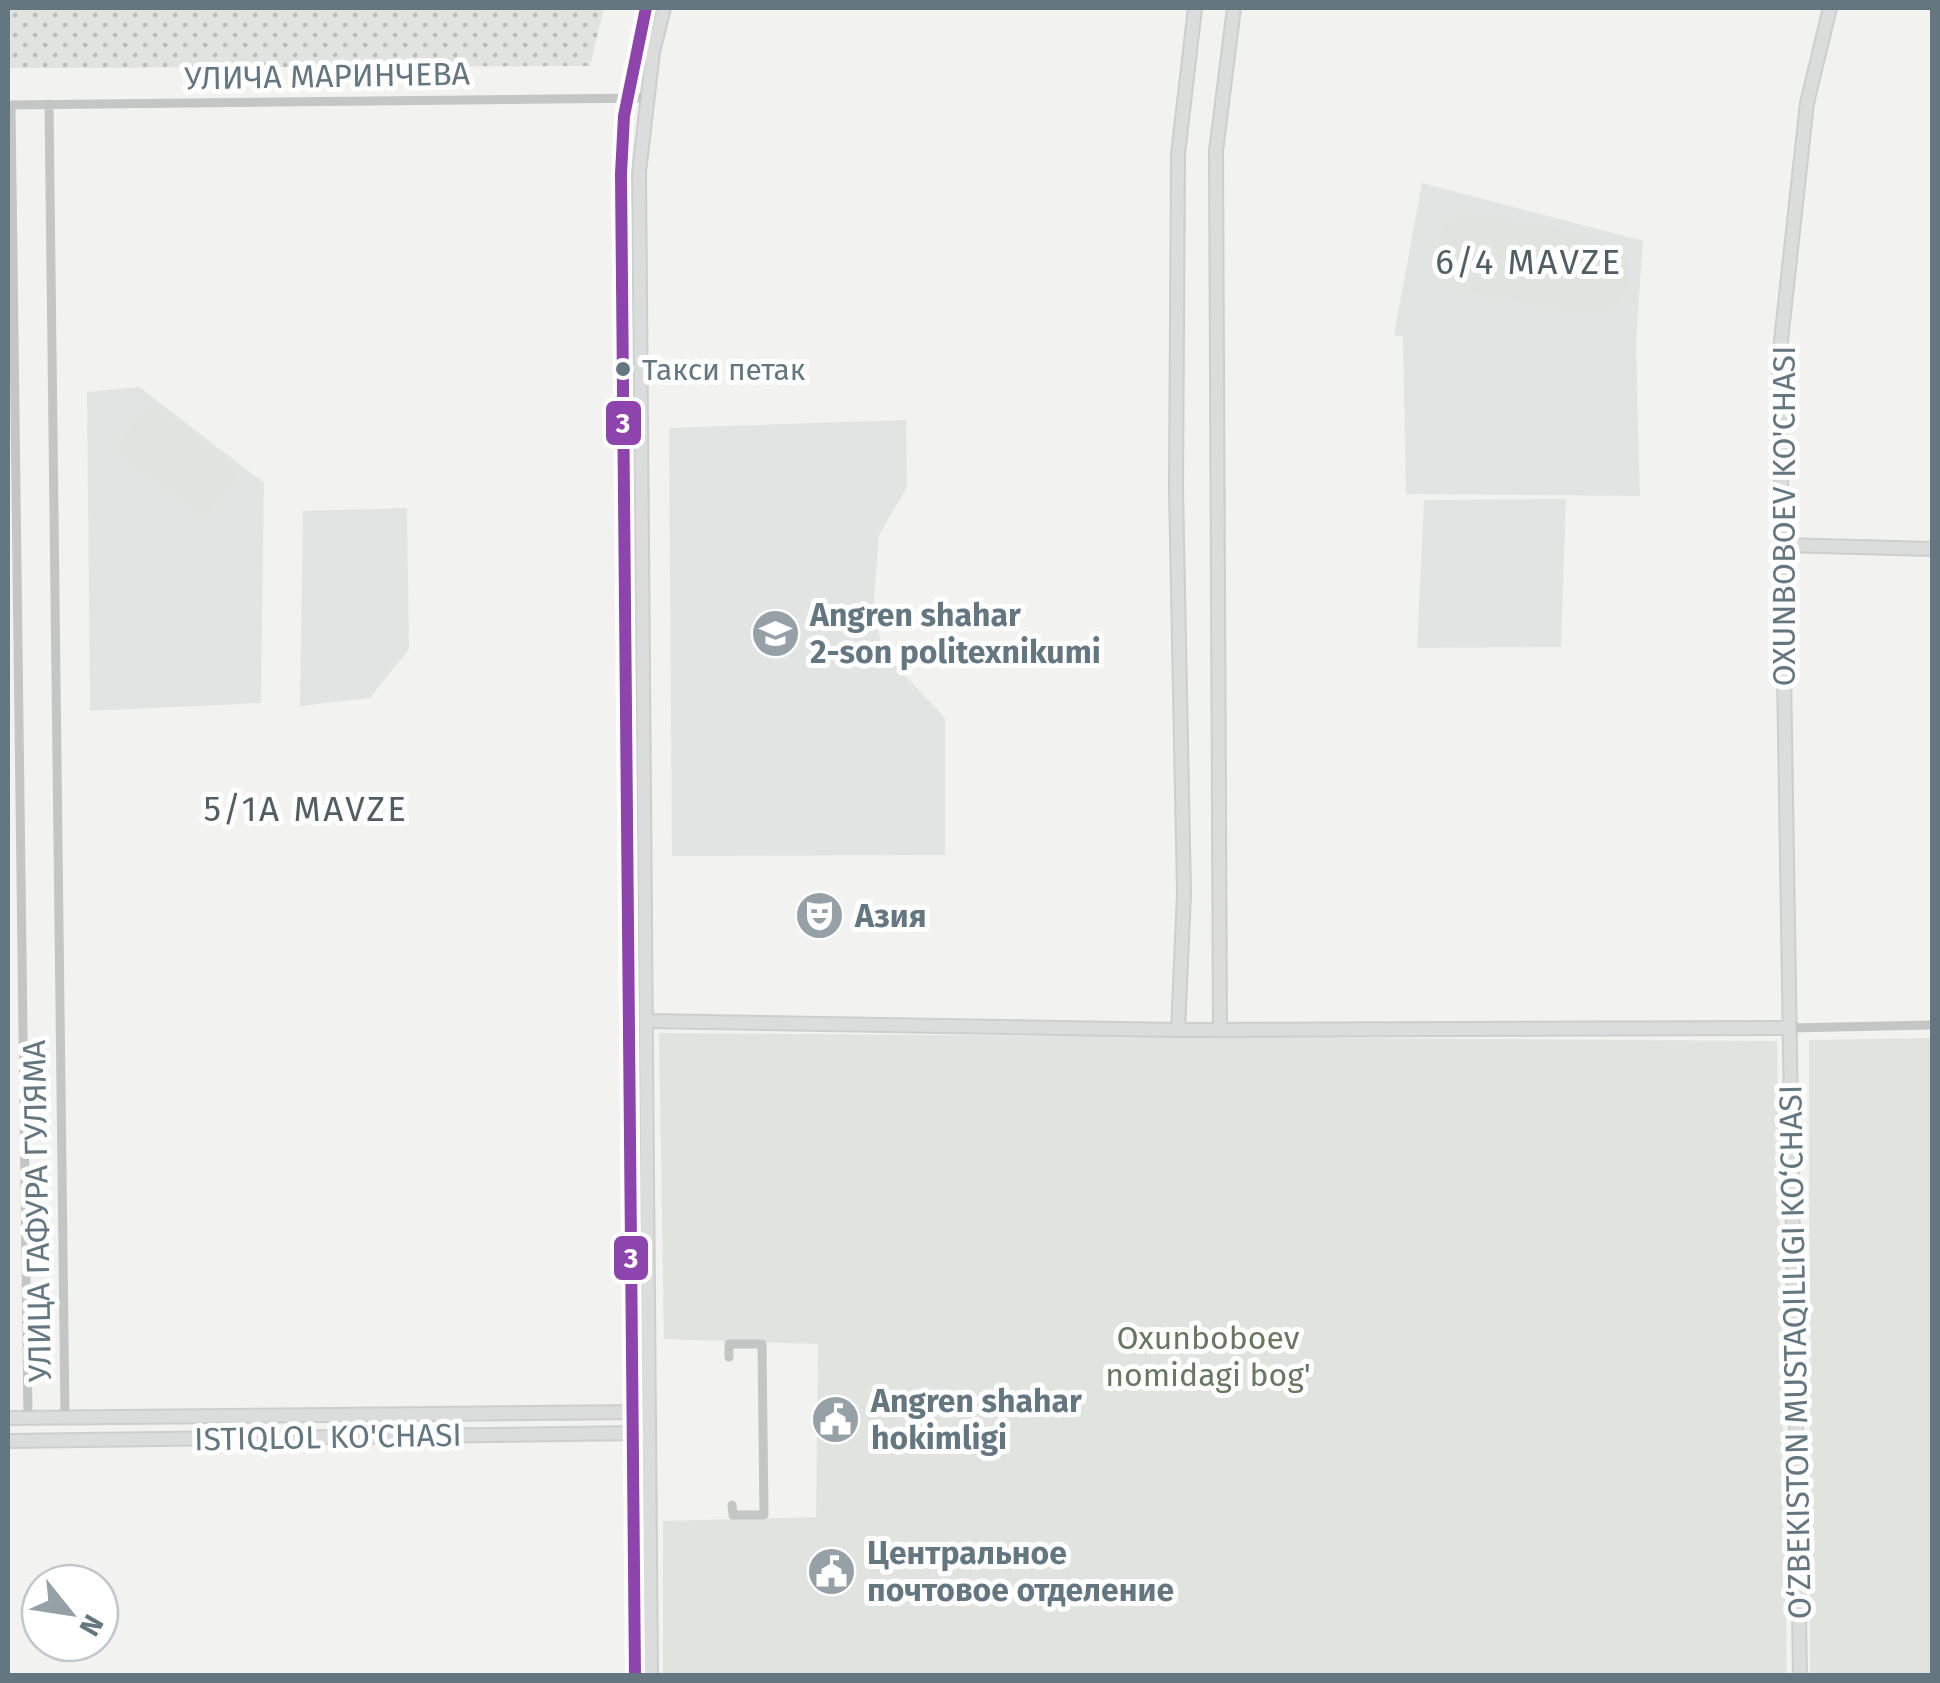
<svg xmlns="http://www.w3.org/2000/svg" width="1940" height="1683" viewBox="0 0 1940 1683" font-family="'Fira Sans',sans-serif">
<style>
.built{fill:#e2e3e3}
.grass{fill:url(#grass-dots)}
.park{fill:#e1e4de}
.lines{fill:none;stroke-linecap:round;stroke-linejoin:round}
.secondary-casing{stroke:#cdcfce;stroke-width:16}
.street{stroke:#c4c6c6;stroke-width:9}
.secondary{stroke:#dbdcdc;stroke-width:12}
.bus-1-casing{stroke:#fff;stroke-width:20}
.bus-1{stroke:#8e44ad;stroke-width:12}
.bus-dot{fill:#64767f;stroke:#fff;stroke-width:4}
.labels{text-anchor:middle;stroke-width:10;stroke-linejoin:round;paint-order:stroke}
.bus-label{font-size:30px;fill:#64767f;stroke:#fff;text-anchor:start}
.street-label{font-size:32px;fill:#64767f;stroke:#fff}
.poi-label{font-size:32px;font-weight:bold;fill:#64767f;stroke:#fff;text-anchor:start}
.park-label{font-size:32px;fill:#697662;stroke:#fff}
.neighbourhood-label{font-size:35px;letter-spacing:2.5px;fill:#525e64;stroke:#fff}
.line-badge{stroke:#fff;stroke-width:4}
.badge-label{font-size:28px;text-anchor:middle;font-weight:bold;fill:#fff}
</style>
<defs>
<pattern id="grass-dots" width="8" height="8" patternUnits="userSpaceOnUse" patternTransform="scale(2.5)"><rect width="8" height="8" fill="#e1e4de"/><path d="M2 2h.1M6 6h.1" fill="none" stroke="#babdb9" stroke-width="1.8" stroke-linecap="round"/></pattern>
</defs>
<rect width="100%" height="100%" fill="#f2f2f0"/>
<!-- built -->
<path class="built" d="M1422,183L1643,241L1636,342L1640,496L1406,494L1403,337L1394,335Z
M139,387L264,483L261,703L90,711L87,392Z
M906,420L907,487L879,535L873,613L884,653L945,718V855L672,856L669,428Z
M1566,499L1561,647L1417,648L1424,500Z
M407,508L409,649L370,698L300,706L303,511Z"/>
<!-- grass -->
<path class="grass" d="M8,8H604L590,66L8,68Z"/>
<!-- park -->
<path class="park" d="M1473,212C1502,218 1596,231 1615,245C1643,266 1628,311 1595,314C1578,315 1558,308 1542,305C1507,298 1413,294 1438,237C1444,221 1457,215 1473,212Z
M149,403L239,471L206,517L115,451Z
M659,1033L1777,1041L1787,1675H663V1521L816,1517L818,1344L664,1339Z
M1932,1038V1675H1810L1809,1040Z"/>
<g class="lines">
<defs>
<path id="secondary" d="M1782,545L1932,549
M646,1021L1178,1030L1790,1028
M1178,1030L1184,894L1176,489L1178,154L1195,8
M1220,1030L1216,151L1234,8
M8,1418L637,1412
M8,1441L640,1433
M635,1676L621,174L624,116L646,8
M651,1676L639,172L653,52L664,8
M1800,1676L1779,359L1807,103L1830,8"/>
</defs>
<!-- secondary casing -->
<use href="#secondary" class="secondary-casing"/>
<!-- street -->
<path class="street" d="M49,104L65,1417
M9,105L647,98
M11,105L28,1418
M1790,1028L1932,1025
M729,1357V1344H762L764,1515H733L732,1505"/>
<!-- secondary -->
<use href="#secondary" class="secondary"/>
<defs>
<path id="bus-1" d="M635,1676L621,174L624,116L646,8"/>
</defs>
<!-- bus-1 casing -->
<use href="#bus-1" class="bus-1-casing"/>
<!-- bus-1 -->
<use href="#bus-1" class="bus-1"/>
</g>
<!-- icons -->
<defs>
<symbol id="university-disc" viewBox="-11 -11 22 22"><circle r="9.5" fill="#96a1a7" stroke="#fff"/><path d="M0-5L7-2L0 1L-7-2ZM-4 1L0 2.5L4 1V4Q0 6-4 4Z" fill="#fff"/></symbol>
<symbol id="theatre-disc" viewBox="-11 -11 22 22"><circle r="9.5" fill="#96a1a7" stroke="#fff"/><path d="M-5-5.5Q0-4 5-5.5V0Q5 5 0 6Q-5 5-5 0ZM-3.3-2.5H-1v1.5H-3.3ZM1-2.5H3.3v1.5H1ZM-2.8 1Q0 5.5 2.8 1Z" fill="#fff"/></symbol>
<symbol id="civic-disc" viewBox="-11 -11 22 22"><circle r="9.5" fill="#96a1a7" stroke="#fff"/><path d="M-.6-6.5H3V-4.5H.6V-3L4-1V1h2V6H-6V1h2V-1L-.6-3ZM-1.2 2.5V6h2.4V2.5Z" fill="#fff"/></symbol>
</defs>
<g fill-rule="evenodd">
<use href="#university-disc" x="748" y="606" width="55" height="55"/>
<use href="#theatre-disc" x="792" y="888" width="55" height="55"/>
<use href="#civic-disc" x="808" y="1392" width="55" height="55"/>
<use href="#civic-disc" x="804" y="1544" width="55" height="55"/>
</g>
<!-- markers -->
<circle class="bus-dot" cx="623" cy="369" r="9"/>
<g class="labels">
<!-- bus labels -->
<g class="bus-label">
<text x="642" y="380">Такси петак</text>
</g>
<!-- street labels -->
<g class="street-label">
<text transform="translate(327 76) rotate(-1)" y="11">УЛИЧА МАРИНЧЕВА</text>
<text transform="translate(1784 516) rotate(-90)" y="11">OXUNBOBOEV KO'CHASI</text>
<text transform="translate(37 1211) rotate(-91)" y="11">УЛИЦА ГАФУРА ГУЛЯМА</text>
<text transform="translate(1795 1352) rotate(-91)" y="11">O‘ZBEKISTON MUSTAQILLIGI KO‘CHASI</text>
<text transform="translate(328 1437) rotate(-1)" y="11">ISTIQLOL KO'CHASI</text>
</g>
<!-- poi labels -->
<g class="poi-label">
<text x="810" y="626">Angren shahar<tspan x="810" dy="37">2-son politexnikumi</tspan></text>
<text x="855" y="927">Азия</text>
<text x="871" y="1412">Angren shahar<tspan x="871" dy="37">hokimligi</tspan></text>
<text x="867" y="1564">Центральное<tspan x="867" dy="37">почтовое отделение</tspan></text>
</g>
<!-- park labels -->
<g class="park-label">
<text x="1208" y="1349">Oxunboboev<tspan x="1208" dy="37">nomidagi bog'</tspan></text>
</g>
<!-- neighbourhood labels -->
<g class="neighbourhood-label">
<text x="1529" y="274">6/4 MAVZE</text>
<text x="306" y="821">5/1A MAVZE</text>
</g>
</g>
<g class="line-badge">
<rect x="604" y="399" width="39" height="48" rx="10" fill="#8e44ad"/>
<rect x="612" y="1234" width="38" height="48" rx="10" fill="#8e44ad"/>
</g>
<g class="badge-label">
<text x="623" y="433">3</text>
<text x="631" y="1268">3</text>
</g>
<!-- border -->
<rect width="1940" height="1683" fill="none" stroke="#64767f" stroke-width="20"/>
<!-- north arrow -->
<g transform="translate(70 1613) rotate(120)"><circle r="48" fill="#ffffff" stroke="#c1c8cc" stroke-width="2.5"/>
<path d="M0-8L18 38L0 25L-18 38Z" fill="#96a1a7"/>
<text y="-15" font-size="28" font-weight="bold" text-anchor="middle" fill="#64767f">N</text>
</g>
</svg>
